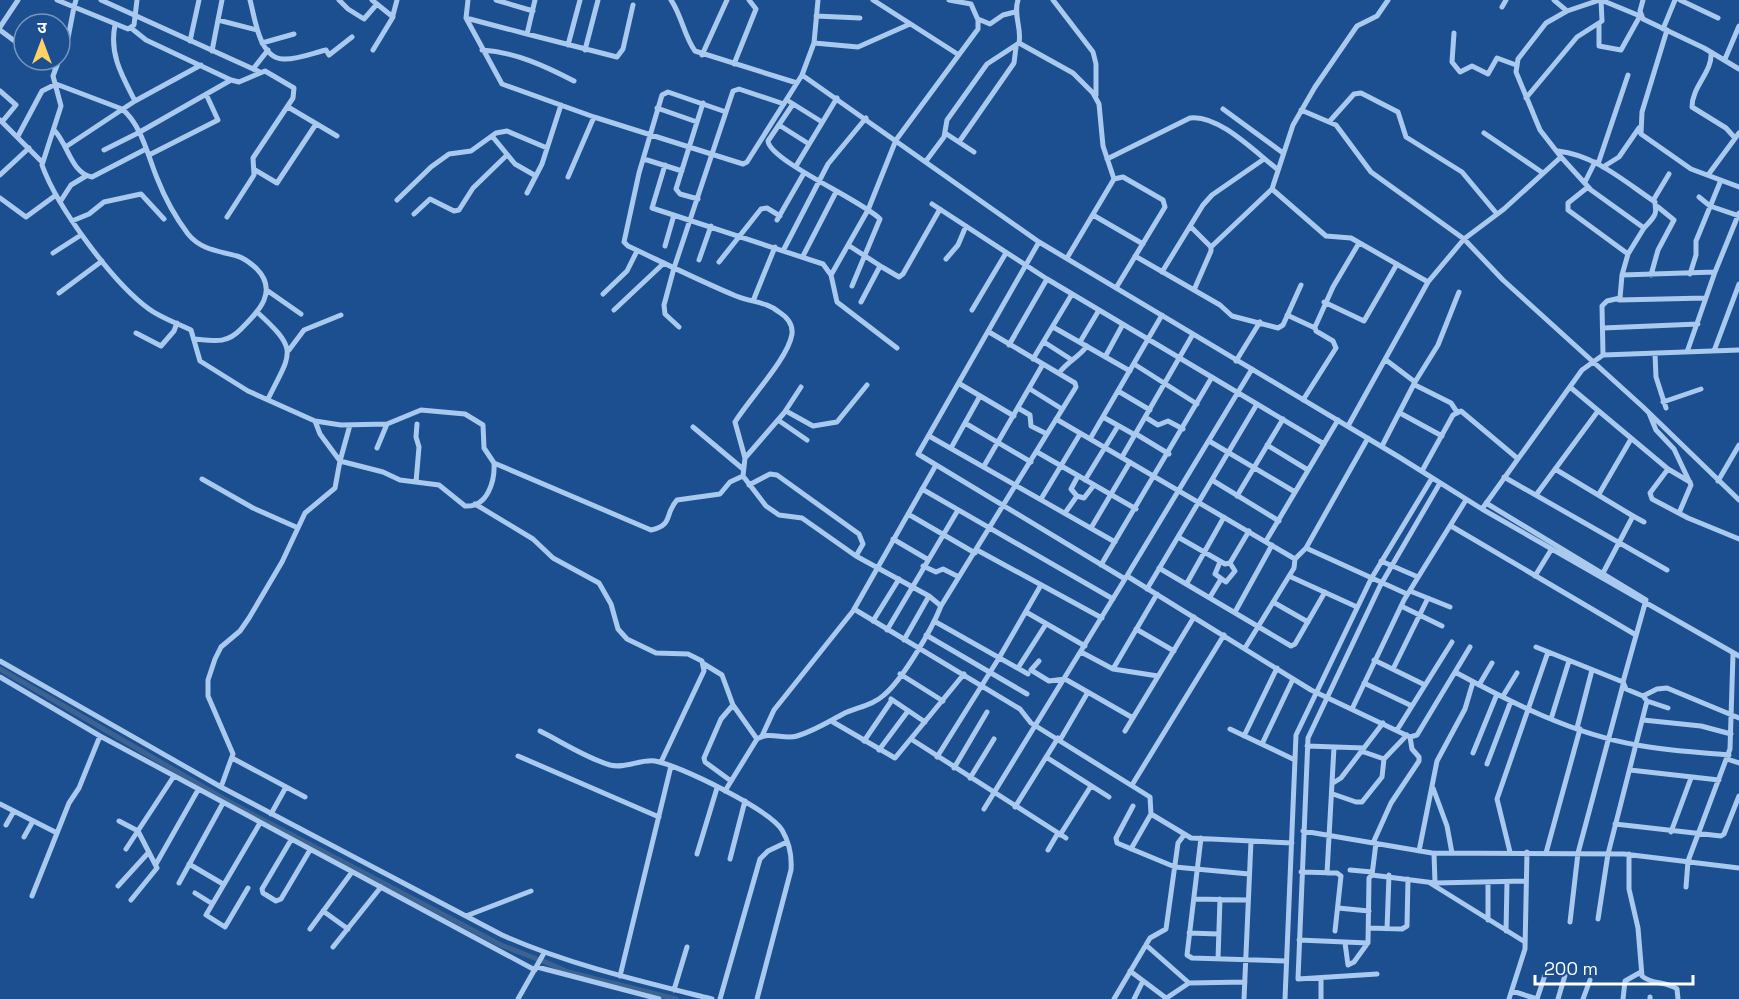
<svg xmlns="http://www.w3.org/2000/svg" width="1739" height="999" viewBox="0 0 1739 999" font-family="'Space Grotesk','Noto Sans Devanagari',sans-serif">
<style>
.lines{fill:none;stroke-linecap:round;stroke-linejoin:round}
.canal{stroke:#3c6290;stroke-width:5}
.minor{stroke:#a9c9ee;stroke-width:5}
</style>
<rect width="100%" height="100%" fill="#1b4f8f"/>
<g class="lines">
<!-- canal -->
<path class="canal" d="M0,669L233,804L501,945L537,959
M543,961L568,972L676,999"/>
<!-- minor -->
<path class="minor" d="M57,0L74,7L76,0
M101,0L260,72
M250,0C255,18 259,58 283,59C297,60 313,53 326,50L329,55L352,37
M339,0L348,9L364,19L377,4
M372,0L393,17L373,50
M468,0L466,18L502,84L594,117L743,164L747,162L802,75L814,43L818,0
M496,0L533,11
M671,0C682,16 684,36 695,51L797,83
M873,0L959,55
M1053,0L1093,52L1096,64V95
M1554,0L1567,11
M1643,0L1640,11L1643,19L1704,48L1739,69
M1680,0L1718,18
M1502,7L1506,0
M393,15L397,0
M816,16L860,18
M466,18L527,34L535,0
M978,19L990,24L1003,15L1015,12
M218,20L222,0
M1599,24V46L1621,50L1640,16L1601,0
M115,25C109,54 122,76 135,101
M0,27L18,0
M131,28L146,40L231,80L239,82L265,71L294,88L293,98L253,158L254,175L227,217
M1663,29L1675,0
M0,30L24,48
M1667,30L1642,112L1641,134L1691,169L1739,187
M1454,33L1452,62L1460,72L1472,66L1488,74L1497,58L1516,65
M527,34L617,57L623,49L633,5
M190,41L199,0
M262,43L294,34
M814,43L858,47L910,24
M1019,43L1073,73L1093,93L1099,104L1103,146L1114,179
M568,45L580,0
M482,50C515,52 545,66 574,81
M585,50L598,0
M212,51L218,20L257,30
M1711,52C1713,72 1692,86 1692,107L1726,128L1735,138
M702,55L727,0
M60,58L68,38L74,7L128,29L134,25L137,0
M1725,59L1739,26
M42,60L55,68
M734,64L756,9L749,0
M253,69L268,50
M802,75L1039,242L1399,457L1482,509L1582,370L1603,355L1739,350
M0,91L16,105L2,122
M1526,98L1577,37L1602,21L1601,0
M790,102L822,122
M793,104L768,141C770,161 863,201 880,219L852,286
M288,107L337,136
M657,108L697,122
M1223,109L1283,153
M1301,110L1336,125L1371,172L1464,239L1503,280L1643,407L1739,500
M726,112L733,91L739,89L784,104
M0,120L42,162
M1329,122L1354,94L1361,93L1398,112L1406,137L1462,172L1497,214
M779,125L809,144
M54,130C68,144 71,173 92,177L146,149
M945,133L974,152
M1484,133L1543,173
M18,136L42,91L56,84L122,109C141,124 148,156 157,178C164,196 176,218 188,234C201,250 219,251 237,256C245,258 250,263 256,268C279,291 259,311 241,329C227,344 214,341 195,339
M492,136L515,164L536,176
M959,142L1014,63L1016,47
M67,146L135,101L201,65
M104,150L138,133L231,80
M1558,151C1595,155 1625,182 1655,202
M149,155L218,120L206,94
M1561,157L1591,190L1644,228L1628,254L1622,275L1715,272L1739,213
M644,159L682,171
M1107,159L1190,118C1218,114 1255,152 1277,169
M926,161L944,137L947,120L987,64L1019,43C1022,28 1013,15 1018,0
M1598,164L1628,75
M665,165L652,208L823,264L831,275L837,302L897,348
M796,166L837,98
M1603,167L1619,157L1639,128
M255,170L277,183L316,124
M0,175L29,148
M1708,175L1739,133
M568,177L594,117
M1585,182L1595,162
M1588,187L1568,203V210L1628,254
M1272,189L1326,236L1351,238L1428,282
M527,193L542,164L561,105
M1699,197L1710,206L1739,216
M0,198L26,217L56,195
M698,199L680,194L676,189L703,103
M397,200L431,167L449,154L471,151L496,133L507,131L547,148
M60,202L71,185L86,176
M932,204L1047,279L1324,444
M414,214L430,199L454,211L459,210L473,188L507,155
M1093,215L1143,244
M777,220L804,173
M72,221L89,214L104,202L141,194L164,219
M1190,226L1211,247V251L1194,290
M1644,228C1655,216 1658,215 1654,199L1669,174
M1039,242L918,454L1125,579L1252,369
M848,245L882,267
M665,246L674,215
M1211,247L1272,189L1293,125L1315,87L1357,26L1377,16L1388,0
M784,249L828,164L866,118
M53,253L81,235
M803,256L836,192
M1135,256L1220,305L1232,316L1278,328L1283,325L1301,285
M1067,258L1114,179L1123,177L1163,200L1165,207L1116,288
M946,259L958,245L966,226
M699,260L711,226
M719,262L761,209L767,208L780,216
M1162,272L1203,205L1212,195L1264,159
M1690,274L1696,255V241L1721,180
M831,275L868,210L896,140L978,29V20L971,4L949,0
M1651,275L1658,250L1674,220L1658,207
M268,291L301,314
M59,293L102,261
M603,294L627,271L637,251
M1619,300L1706,298
M753,301L775,247
M861,302L879,268L882,267L899,277L903,274L940,209
M1324,302L1364,321L1397,264
M614,310L664,263
M972,310L1006,253
M257,312C300,351 291,352 268,399
M1287,315L1315,328
M679,327L665,314L664,305L674,268L726,112L668,92L662,95L639,173L624,242L628,246C664,263 700,281 736,296C751,302 767,302 779,312C787,317 793,324 792,334C788,359 749,399 735,422L745,458L743,476L766,506L779,515L802,518L856,556L929,596L941,606C932,629 903,679 884,695C872,706 857,707 843,714C828,722 814,731 797,736C784,740 769,731 757,739L725,791
M1053,327L1130,371
M1603,328L1698,324
M136,333L161,346L174,331L177,323
M1044,342L1072,360
M1080,342L1099,310
M1009,345L1047,279
M289,350L304,330L341,315
M1714,351L1739,284
M1687,352L1715,272
M1655,354L1656,377L1666,408
M1603,355L1602,306L1607,301L1620,298L1622,275
M1105,357L1123,324
M1033,359L1072,294
M1236,361L1260,322
M1134,364L1197,404
M1059,373C1068,361 1078,358 1087,346
M1415,382L1438,345L1459,292
M960,384L1014,416
M1415,385L1451,403L1457,412
M1570,387L1668,469L1690,482
M1030,389L1062,409
M1118,391L1150,410
M1303,400L1336,348L1333,341L1316,331L1315,327L1333,287L1359,243
M1663,402L1701,389
M1018,408L1030,415L1031,426L1047,434
M786,411L813,426L837,422L867,385
M1400,413L1442,436
M1649,413L1656,430L1674,449L1691,485L1679,513
M1103,417L1135,435
M1145,417L1158,425L1168,421L1183,429
M1056,419L1295,559L1294,568L1245,648
M778,420L807,440
M315,421L341,425L387,424L421,410L465,414L483,425L484,448L494,463C495,480 488,508 465,506L439,485L400,480L383,472L340,461L350,425
M965,423L1031,462
M1348,426L1428,282L1464,239L1504,209L1561,157L1540,130L1516,72L1518,59L1546,23L1567,11L1600,0
M693,427L743,469
M1136,434L1169,454
M929,436L1115,542
M1090,439L1162,315
M1209,441L1295,492
M1267,445L1308,470
M1382,446L1415,382L1386,360
M377,448L387,424
M951,448L980,396
M1037,452L1136,509
M1122,457L1193,334
M745,458L784,413L801,387
M494,463L651,530C674,525 664,514 677,500L720,494L730,482L743,476
M984,466L1043,364
M1555,469L1633,516L1603,573
M1668,469L1650,493L1652,499L1688,518L1739,539
M1422,471L1453,415L1461,411L1517,458
M1504,477L1667,570
M202,479L253,508L296,527
M1085,480L1118,426
M1212,480L1279,521
M1718,481L1739,445
M416,482L419,447L416,437L417,424
M749,485L770,474L777,475L859,534L863,544L856,556
M922,489L1113,599
M1599,494L1631,439
M1536,495L1598,411
M1077,496L1084,498L1094,485
M1237,496L1283,419
M1041,499L1080,434
M1486,503L1646,600L1623,682L1626,689L1643,696L1647,701L1608,854L1598,919
M475,504L533,539L553,558L599,583L611,604L618,629L627,639L656,653L688,654L702,661L704,671L661,762
M1482,509L1739,656
M1065,513L1077,496L1071,489L1078,476
M908,514L975,553
M1633,516L1644,522
M1451,526L1636,635
M1091,528L1130,462
M1178,537L1225,564L1230,563L1249,531
M893,539L927,559
M1266,541L1338,420
M1306,548L1407,594
M977,550L1102,618
M1295,559L1306,548L1368,438
M1381,561L1418,577
M1220,562L1215,574L1226,582L1235,571L1230,563
M1101,565L1212,377
M923,566L936,572L943,569L959,577
M1159,568L1291,646L1295,644L1325,592
M1127,576L1311,690L1410,737L1417,735L1470,647
M1289,576L1357,607
M1535,576L1551,550
M1187,583L1224,517
M1147,589L1257,404
M1410,591L1450,607
M1210,597L1221,579
M1273,602L1308,622
M941,606L1076,387L1075,383L989,332
M1401,606L1442,626
M854,609L1020,709L1031,723L1150,797L1151,814L1191,838L1292,843
M1026,612L1085,646
M1235,612L1272,545
M873,621L899,579
M934,621L1028,674
M1136,629L1174,651
M887,630L958,510
M926,635L1027,694
M904,640L929,596
M1536,647L1623,682
M1081,652L1113,669L1158,676
M1374,660L1425,685
M0,661L221,787L233,754L208,696V680L215,659L221,647L240,631L249,618L282,562L305,513L335,488L340,461L320,434L315,421L248,391L200,361L191,330C177,323 161,318 149,309C113,283 57,207 42,165L61,106L53,76L59,60
M1039,661L1031,670L1049,681L1065,679L1133,718
M704,664L722,675L733,705L757,739
M1018,668L1046,624
M1113,669L1157,594
M1393,669L1428,598
M1455,672C1512,703 1573,734 1637,745C1667,751 1699,752 1729,755
M900,674L943,701
M0,677L100,736L535,970
M1364,683L1412,706
M1479,685L1492,663
M1503,696L1517,673
M1643,696L1657,689L1667,688L1739,718
M891,699L925,722
M1647,701L1668,708
M1352,709L1404,600L1466,500
M1551,719L1569,661
M1643,720L1701,726L1731,734
M833,722L895,758L964,674
M1577,728L1592,670
M1230,729L1295,760
M1397,730L1452,642
M540,731C562,742 586,758 610,765C625,769 640,759 655,761C679,765 770,810 782,830C789,842 792,856 791,870L757,999
M1125,731L1194,617
M762,736L774,710L853,611L936,465
M1244,736L1277,668
M911,739L1066,838
M1060,740L1088,692
M864,741L892,700
M1262,744L1293,679
M1307,746L1364,748
M879,750L908,711
M1361,751L1384,759L1407,735
M1473,753L1497,694
M518,756L659,817
M937,757L999,658L1041,585
M1046,757L1109,797
M232,758L305,797
M1727,759L1739,763
M1487,764L1511,701
M954,768L987,712
M1630,770L1719,780
M970,778L994,739
M731,781L705,762L704,758L721,719L733,705
M1333,783L1341,778L1383,723
M1132,785L1224,635
M221,787L502,935C570,965 640,981 712,999
M1433,788L1447,826L1452,853
M1333,794L1356,802H1362L1382,777L1384,759
M0,804L57,833
M1133,806L1116,838L1117,843L1175,867L1249,874
M1015,807L1058,738
M984,809L1125,579
M271,814L286,787
M119,821L138,831L157,868L131,900
M1615,824L1721,836L1724,834L1739,796
M6,825L14,811
M1303,831L1432,853L1624,854L1739,868
M1671,832L1691,778
M1060,835L1091,786
M24,837L33,821
M1201,838L1187,955L1192,958L1286,961
M291,840L262,889L263,893L276,901L281,899L310,850
M1373,843L1391,803L1419,761V757L1412,749L1410,737
M126,849L174,776
M1131,849L1151,814
M1048,850L1058,833
M1419,851L1437,761L1465,709L1473,682
M1510,852L1497,799L1548,652
M1434,853L1435,883
M1546,853L1580,729
M697,854L717,788
M1629,854V889L1638,928L1642,976C1652,985 1667,981 1677,989L1678,999
M730,859L745,801
M156,864L198,790
M189,864L223,884
M1350,870L1372,872
M1301,872L1337,873L1341,876L1335,931
M1327,873L1334,747
M1372,875L1376,843
M179,883L223,803
M1430,883L1525,942
M118,886L149,852
M1686,887L1688,861L1730,749L1733,654
M248,888L225,927L206,915L260,823
M195,893L211,903
M32,896L69,803L79,788L100,736
M1194,899L1248,900
M1338,908L1369,911
M323,911L348,929
M466,916L531,891
M1488,920V882
M1570,922L1578,853L1623,685
M1369,928L1402,929L1407,926L1408,879
M310,929L352,872
M1387,929L1389,875
M1506,931L1507,882
M1189,933L1218,934
M1299,940L1368,943L1369,878L1372,875L1435,883L1526,881
M1345,943L1348,965L1354,962L1367,944
M1146,945L1189,983
M333,947L381,887
M1218,959L1220,899
M537,967L659,999
M1130,971L1166,998
M1377,974L1298,979L1308,738L1380,586L1440,483
M620,976L671,766
M674,990L687,947
M1512,991L1537,999
M1650,997V999
M518,999L544,953
M720,999L760,859L768,851L787,842
M1114,999L1150,938L1166,929L1178,843L1184,835
M1134,999L1143,981
M1165,999L1189,983L1245,982
M1244,999L1251,841
M1285,999L1296,735L1371,579L1432,478
M1321,999V979
M1509,999L1525,949L1527,852
M1537,999L1545,975
M1558,999L1566,972
M1583,999L1590,980
M1623,999L1625,981L1641,972"/>
</g>
<!-- north arrow -->
<g transform="translate(42 42)"><circle r="28" fill="#1b4f8f" stroke="#7695bc" stroke-width="1.5"/>
<path d="M0-4.5L10 22L0 15L-10 22Z" fill="#ffd166"/>
<text y="-9" font-size="16" font-weight="bold" text-anchor="middle" fill="#ffffff">उ</text>
</g>
<!-- scale -->
<path d="M1535 975v9h158v-9" fill="none" stroke="#ffffff" stroke-width="3"/>
<text x="1544" y="975" font-size="18" fill="#ffffff" stroke="#1b4f8f" stroke-width="4.5" paint-order="stroke">200 m</text>
</svg>
